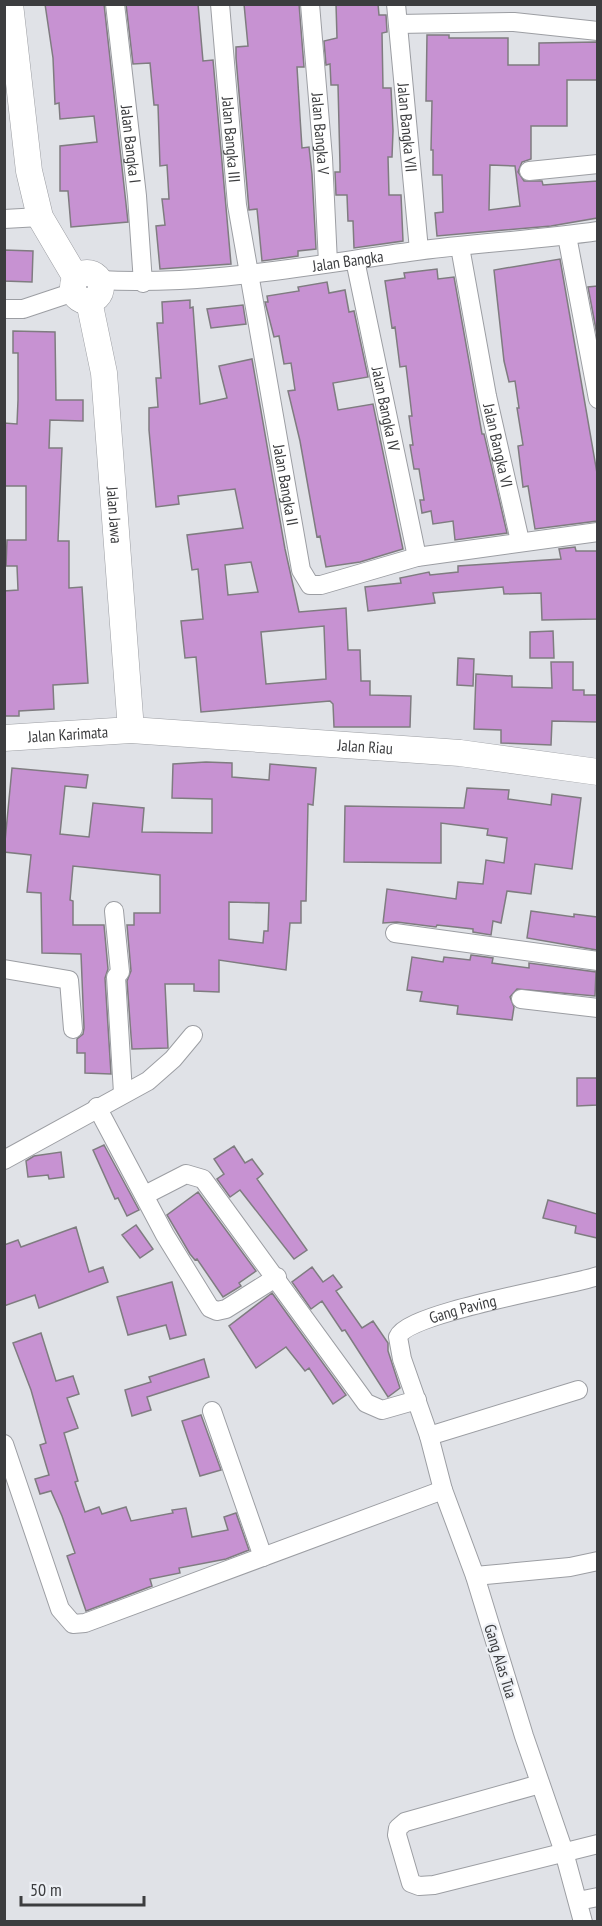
<svg xmlns="http://www.w3.org/2000/svg" width="602" height="1926" viewBox="0 0 602 1926" font-family="'PT Sans Narrow',sans-serif">
<style>
.building{fill:#c792d2;stroke:#7f7c80;stroke-width:1.5;fill-rule:evenodd}
.lines{fill:none;stroke-linecap:round;stroke-linejoin:round}
.street-casing{stroke:#9c9ea3;stroke-width:20}
.secondary-casing{stroke:#9c9ea3;stroke-width:27}
.street{stroke:#fff;stroke-width:18}
.secondary{stroke:#fff;stroke-width:26}
.labels{text-anchor:middle;stroke-width:4.5;stroke-linejoin:round;paint-order:stroke}
.street-label{font-size:16px;fill:#3c3d3f;stroke:#edf0f5}
</style>
<rect width="100%" height="100%" fill="#e0e2e7"/>
<!-- building -->
<path class="building" d="M45,4H104L128,222L71,227L68,191H60V146L97,142L94,116L60,119L59,103L55,104L53,58Z
M126,4H198L203,61L213,60L231,264L160,269L156,226L165,225L162,199H169L167,165L160,166L158,105H154L150,63L133,64Z
M244,4H299L304,67H297L300,117L302,148L309,147L312,174L316,249L298,251V256L262,261L257,209L249,210L236,58V47L248,46Z
M336,4H378L379,15H386L387,32L382,33L383,88H391L393,131L392,157H388L389,195H401L403,241L354,248L353,221H348L347,195H336L335,172H340V165L338,85H331L330,64L326,65L324,41L337,38Z
M427,35H449V38H508V65H539V43L597,42V80H567V126H531V159L522,162L518,172L524,181H542L543,185L597,181V218L551,226L437,236L435,213L443,212L442,175H433V150H431L432,101H426ZM490,165L515,166L520,206L489,210Z
M4,250L33,251L32,282L4,281Z
M560,259L597,473V521L535,529L528,486L523,487L518,446L523,445L517,408H519L515,381L509,382L504,361L494,270Z
M437,269L438,279L454,277L482,434H484L507,533L455,540L453,521L433,524L431,511L422,513L420,500H424L419,469H414L410,445H413L409,416H412L406,366L400,367L395,327L392,328L385,281L405,278L404,273Z
M327,282L329,293L345,290L349,312L354,311L368,377L333,383L338,410L373,404L403,549L360,562L326,567L320,536L317,537L300,441L288,391L295,390L291,363L284,364L279,336L274,337L265,302H268L267,296L299,291L298,287Z
M597,286V335L588,287Z
M190,300V308L193,307L200,404L227,398L219,366L252,359L285,549L299,612L346,608L348,650H360L361,681H370V695L411,696L410,727H334L333,704L330,701L201,712L196,657L185,658L181,621L203,619L198,569L192,570L187,535L243,528L235,489L178,496L179,504L156,507L149,430V408L158,407L156,378H161L157,323H163L162,302ZM251,562L258,592L228,595L225,565ZM324,626L326,679L266,684L261,632Z
M243,305L246,324L211,328L207,309Z
M13,331L55,332L56,400H83V421L50,420L49,448H62L58,541H69V588L82,587L88,683L53,685L54,709L19,711V716H4V591L18,590L17,566H6L7,540H26V486H4V423L17,424L18,400V353H13Z
M575,547L576,551H597V619L542,620L541,593L504,594L503,587L433,593L435,603L368,611L365,587L401,583L400,578L429,572L430,575L458,572V566L561,559L559,549Z
M553,631L554,658H530V632Z
M458,658L474,659L473,686L457,685Z
M551,662H573V690H584V695H597V722L552,721L551,745L501,743V730L474,729L476,674L512,676V687L552,688Z
M206,762L232,763V777L269,780L270,764L316,768L313,805L308,804L306,901H301V923H290L286,970L219,960V992L194,991V984H165L168,1048L132,1049L127,981L131,971L127,925H134V913H160V875L73,866L70,900L73,901V925H104L108,969L105,978L111,1074L85,1073V1053H77V1039L83,1034L84,1028L81,954L42,953L41,893L27,892L31,855L4,852L12,768L88,775L86,788L65,786L60,834L89,837L93,803L144,808L142,832L212,833V799L172,798L173,764ZM229,902L269,903L268,931H264L263,943L229,939Z
M467,788L509,790L508,799L551,805L552,794L581,798L572,869L535,864L531,894L507,891L501,923L493,921L491,935L473,932V929L437,925L436,927L397,922L383,923L387,889L456,899L458,882L483,884L486,860L504,863L507,838L487,835L488,829L441,823V863L344,862L345,806L464,808Z
M531,911L574,917V914L597,917V950L527,938Z
M471,955L493,958L492,963L529,968V963L596,972L595,996L517,989L510,997L514,1007L512,1020L457,1014L458,1006L420,1001L422,992L407,990L412,957L443,962L444,957L470,960Z
M577,1078H597V1105L577,1106Z
M104,1145L139,1210L127,1216L118,1198L115,1199L93,1150Z
M234,1146L245,1163L252,1159L263,1174L257,1179L307,1250L294,1259L240,1190L230,1197L217,1179L224,1174L214,1159Z
M61,1152L64,1177L49,1179L48,1175L28,1177L26,1161L34,1156Z
M198,1192L256,1271L239,1283L241,1286L223,1297L197,1259L195,1260L190,1254L167,1215Z
M548,1200L597,1214V1238L575,1233L576,1226L543,1218Z
M136,1225L153,1249L140,1258L122,1235Z
M76,1227L89,1272L103,1267L108,1282L39,1308L35,1295L4,1306V1245L18,1240L21,1247Z
M312,1267L323,1282L333,1275L342,1287L336,1291L362,1328L373,1321L388,1343V1351L400,1388L388,1397L345,1330L342,1331L322,1301L311,1309L292,1282Z
M172,1282L186,1335L170,1339L166,1325L128,1335L117,1297Z
M272,1293L346,1395L333,1404L309,1368L305,1371L286,1347L256,1368L229,1326Z
M41,1333L56,1381L73,1376L79,1394L67,1398L78,1428L64,1433L78,1481L75,1482L85,1512L99,1507L102,1514L126,1507L131,1521L173,1513L172,1510L186,1508L192,1537L228,1530L224,1517L236,1513L249,1550L226,1559L179,1568L180,1573L150,1579L152,1586L86,1611L67,1556L75,1553L62,1516L51,1491L40,1494L35,1479L49,1475L40,1445L46,1443L31,1390L13,1343Z
M204,1359L209,1377L147,1397L151,1410L132,1416L125,1390L151,1382L149,1377Z
M201,1415L221,1470L200,1476L182,1421Z"/>
<g class="lines">
<defs>
<g id="street">
<path id="s1" d="M115,4L137,196L143,283"/>
<path id="s2" d="M220,4L237,205L301,570L310,585H321L417,557L598,532"/>
<path id="s3" d="M310,4L323,158L328,263"/>
<path id="s4" d="M396,4L419,250"/>
<path d="M398,24L514,22L598,31"/>
<path d="M529,171L598,164"/>
<path d="M4,219L40,217"/>
<path d="M567,236L598,399"/>
<path id="s5" d="M460,247L487,396L520,541"/>
<path id="s6" d="M355,260L417,557"/>
<path id="s7" d="M99,280C205,286 311,265 416,251C476,243 537,240 598,231"/>
<path d="M4,309H23L74,292"/>
<path d="M114,911L120,972L116,977L123,1093"/>
<path d="M395,933L598,961"/>
<path d="M4,969L69,980L73,1029"/>
<path d="M521,999L598,1008"/>
<path d="M97,1107L165,1235L210,1308L217,1311L226,1309L277,1277"/>
<path d="M4,1160L148,1081L173,1059L193,1035"/>
<path d="M145,1195L186,1174L203,1179L366,1403L382,1410L417,1400"/>
<path d="M212,1411L263,1557"/>
<path d="M429,1436L578,1390"/>
<path d="M4,1444L60,1609L73,1624L85,1623L443,1490"/>
<path d="M475,1576L570,1567L598,1561"/>
<path d="M540,1784L405,1822L398,1828L397,1835L411,1883L419,1886L434,1885L598,1844"/>
<path d="M578,1901L598,1897"/>
<path id="s8" d="M583,1922L564,1852L524,1736L475,1576L443,1490L429,1436L402,1359L398,1337C408,1312 565,1287 598,1276"/>
</g>
<g id="secondary">
<path d="M10,4L29,171L40,217L76,278"/>
<circle cx="87" cy="287" r="14"/>
<path id="s9" d="M89,301L104,373L131,730"/>
<path id="s10" d="M4,738L131,730L460,753L598,772"/>
</g>
</defs>
<!-- street casing -->
<use href="#street" class="street-casing"/>
<!-- secondary casing -->
<use href="#secondary" class="secondary-casing"/>
<!-- street -->
<use href="#street" class="street"/>
<!-- secondary -->
<use href="#secondary" class="secondary"/>
</g>
<g class="labels">
<!-- street labels -->
<g class="street-label">
<text dy="6" stroke="none"><textPath href="#s4" startOffset="124">Jalan Bangka VII</textPath></text>
<text dy="6" stroke="none"><textPath href="#s3" startOffset="130">Jalan Bangka V</textPath></text>
<text dy="6" stroke="none"><textPath href="#s2" startOffset="136">Jalan Bangka III</textPath></text>
<text dy="6" stroke="none"><textPath href="#s1" startOffset="141">Jalan Bangka I</textPath></text>
<text dy="6" stroke="none"><textPath href="#s7" startOffset="250">Jalan Bangka</textPath></text>
<text dy="6" stroke="none"><textPath href="#s6" startOffset="152">Jalan Bangka IV</textPath></text>
<text dy="6" stroke="none"><textPath href="#s5" startOffset="202">Jalan Bangka VI</textPath></text>
<text dy="6" stroke="none"><textPath href="#s2" startOffset="486">Jalan Bangka II</textPath></text>
<text dy="6" stroke="none"><textPath href="#s9" startOffset="216">Jalan Jawa</textPath></text>
<text dy="6" stroke="none"><textPath href="#s10" startOffset="64">Jalan Karimata</textPath></text>
<text dy="6" stroke="none"><textPath href="#s10" startOffset="362">Jalan Riau</textPath></text>
<text dy="6" stroke="none"><textPath href="#s8" startOffset="686">Gang Paving</textPath></text>
<text transform="translate(501 1661) rotate(73)" y="6">Gang Alas Tua</text>
</g>
</g>
<!-- border -->
<rect width="602" height="1926" fill="none" stroke="#3c3d3f" stroke-width="12"/>
<!-- scale -->
<path d="M21 1896v9h123v-9" fill="none" stroke="#3c3d3f" stroke-width="3"/>
<text x="30" y="1896" font-size="18" fill="#3c3d3f" stroke="#edf0f5" stroke-width="4.5" paint-order="stroke">50 m</text>
</svg>
